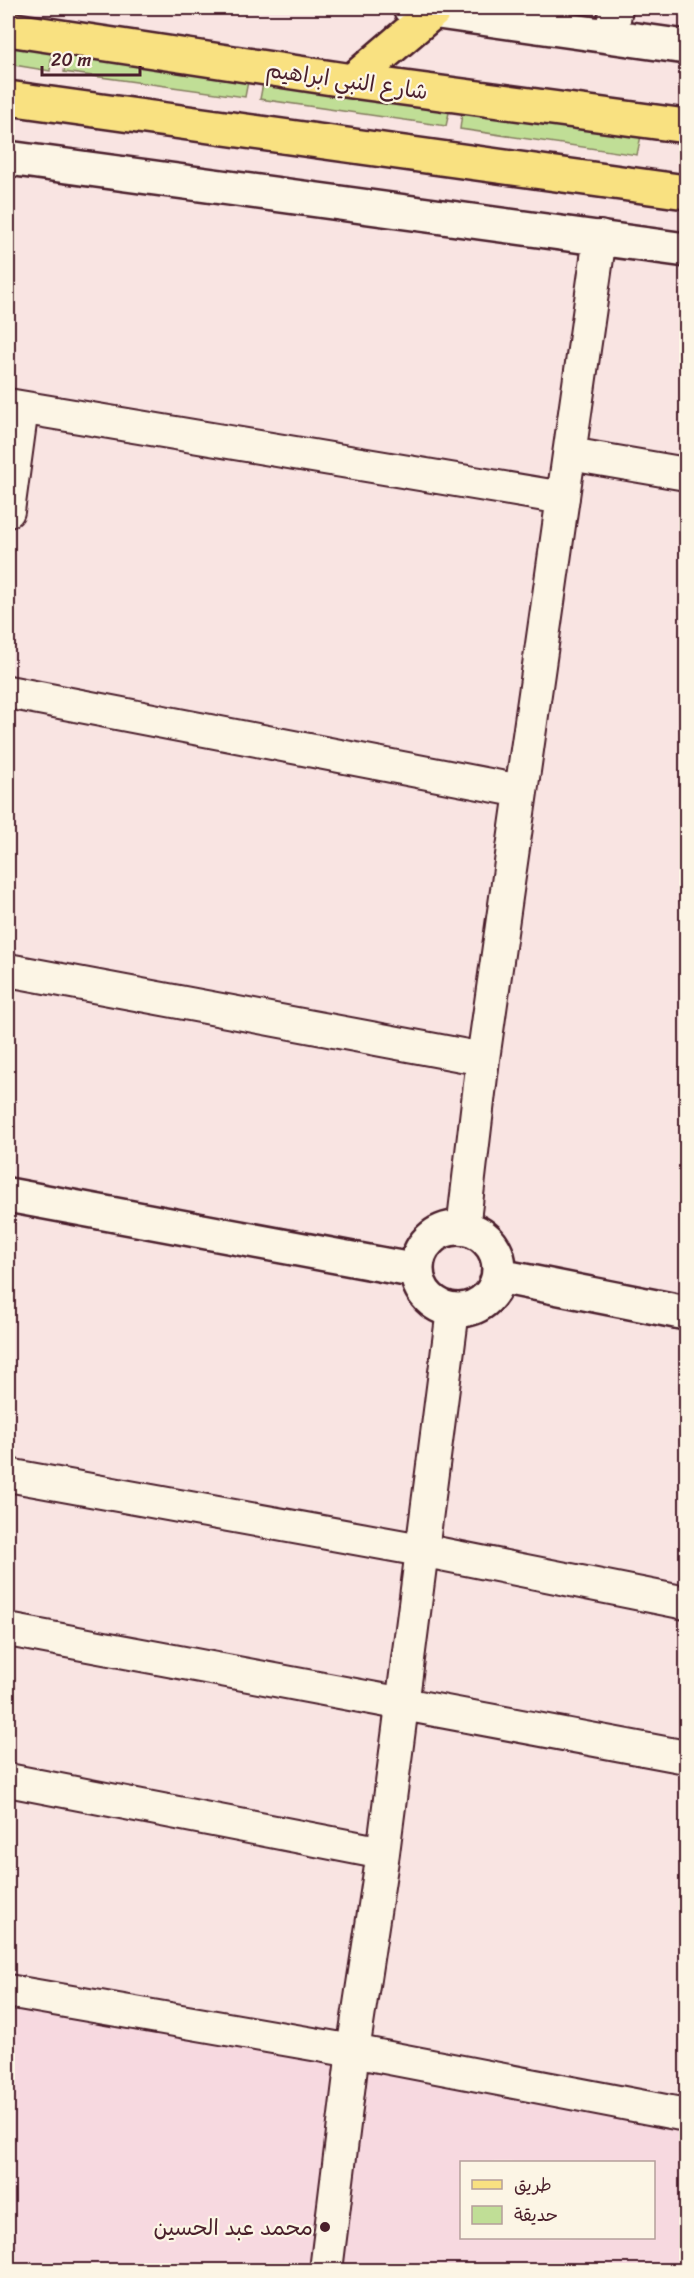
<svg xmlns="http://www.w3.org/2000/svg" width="694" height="2278" viewBox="0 0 694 2278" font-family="Sriracha,'Playpen Sans Arabic',sans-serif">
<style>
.built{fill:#f7d9e0;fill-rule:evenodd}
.green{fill:#c0de96;stroke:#857e60;stroke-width:1.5}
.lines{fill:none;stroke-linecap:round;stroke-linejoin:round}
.street-casing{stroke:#4a1f2b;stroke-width:36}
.secondary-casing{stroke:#4a1f2b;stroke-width:38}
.primary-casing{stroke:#4a1f2b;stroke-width:38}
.street{stroke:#fcf5e5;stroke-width:32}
.secondary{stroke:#fcf5e5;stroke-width:33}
.primary{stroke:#f9e181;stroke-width:33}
.poi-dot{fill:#4a1f2b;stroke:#fcf5e5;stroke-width:2}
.labels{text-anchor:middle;stroke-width:4.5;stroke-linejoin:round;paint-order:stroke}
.street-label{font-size:22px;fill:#4a1f2b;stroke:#fcf5e5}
.poi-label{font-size:22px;fill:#4a1f2b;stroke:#fcf5e5;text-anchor:end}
</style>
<rect width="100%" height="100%" fill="#f9e4e2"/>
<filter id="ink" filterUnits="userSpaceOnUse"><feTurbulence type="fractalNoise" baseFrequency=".0167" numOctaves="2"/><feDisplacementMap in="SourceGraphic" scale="12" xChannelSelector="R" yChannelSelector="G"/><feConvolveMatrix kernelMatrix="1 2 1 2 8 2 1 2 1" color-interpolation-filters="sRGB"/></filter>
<g filter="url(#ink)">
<!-- built -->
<path class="built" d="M8,2003L686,2126V2270H8ZM462,2162H654V2238H462Z"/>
<!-- green -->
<path class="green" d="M8,43L52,49L50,71L8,64Z
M67,52L249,76L245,97L64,72Z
M264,78L451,104L446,126L260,99Z
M463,105L642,131L637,155L460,129Z"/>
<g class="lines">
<defs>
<path id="street" d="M611,36L616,8
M8,405L563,498
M570,454L686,474
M8,511L22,408
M8,692L521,791
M8,970L483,1059
M463,1229L483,1059L600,237
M8,1475L421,1550L686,1603
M8,1630L686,1757
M8,1780L383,1853
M8,1991L353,2051L686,2115
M326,2270L353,2051L383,1853L453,1310"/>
<path id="secondary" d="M410,8L686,47
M8,158L686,250
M8,1195L417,1271
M417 1269a41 41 0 1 1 82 0a41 41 0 1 1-82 0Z
M499,1276L686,1313"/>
<path id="primary" d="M8,29L352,81L686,126
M352,81L434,11
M8,98L686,192"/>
</defs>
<!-- street casing -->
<use href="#street" class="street-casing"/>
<!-- secondary casing -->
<use href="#secondary" class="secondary-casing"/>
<!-- primary casing -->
<use href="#primary" class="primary-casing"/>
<!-- street -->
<use href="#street" class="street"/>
<!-- secondary -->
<use href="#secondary" class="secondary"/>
<!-- primary -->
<use href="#primary" class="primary"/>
</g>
</g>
<!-- markers -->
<circle class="poi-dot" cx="325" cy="2227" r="6"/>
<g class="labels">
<!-- street labels -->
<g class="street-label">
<text transform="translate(347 80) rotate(8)" y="8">شارع النبي ابراهيم</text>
</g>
<!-- poi labels -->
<g class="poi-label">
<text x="313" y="2235">محمد عبد الحسين</text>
</g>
</g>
<!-- margin -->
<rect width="694" height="2278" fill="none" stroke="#fcf5e5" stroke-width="30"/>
<rect x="15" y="15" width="664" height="2248" fill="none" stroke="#4a1f2b" stroke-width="2" filter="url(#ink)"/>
<!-- legend -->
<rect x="460" y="2161" width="195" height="78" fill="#fcf5e5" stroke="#b59f9b" stroke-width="1.5"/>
<rect x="472" y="2180" width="30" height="9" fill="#f9e181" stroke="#b59f9b" stroke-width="1.5"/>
<text x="514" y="2191" font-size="18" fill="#4a1f2b">طريق</text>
<rect x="472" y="2206" width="30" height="18" fill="#c0de96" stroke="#b59f9b" stroke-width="1.5"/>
<text x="514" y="2221" font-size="18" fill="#4a1f2b">حديقة</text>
<!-- scale -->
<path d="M42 66v9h98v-9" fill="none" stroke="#4a1f2b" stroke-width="3"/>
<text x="51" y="66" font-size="18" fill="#4a1f2b" stroke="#fcf5e5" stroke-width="4.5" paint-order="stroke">20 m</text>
</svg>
